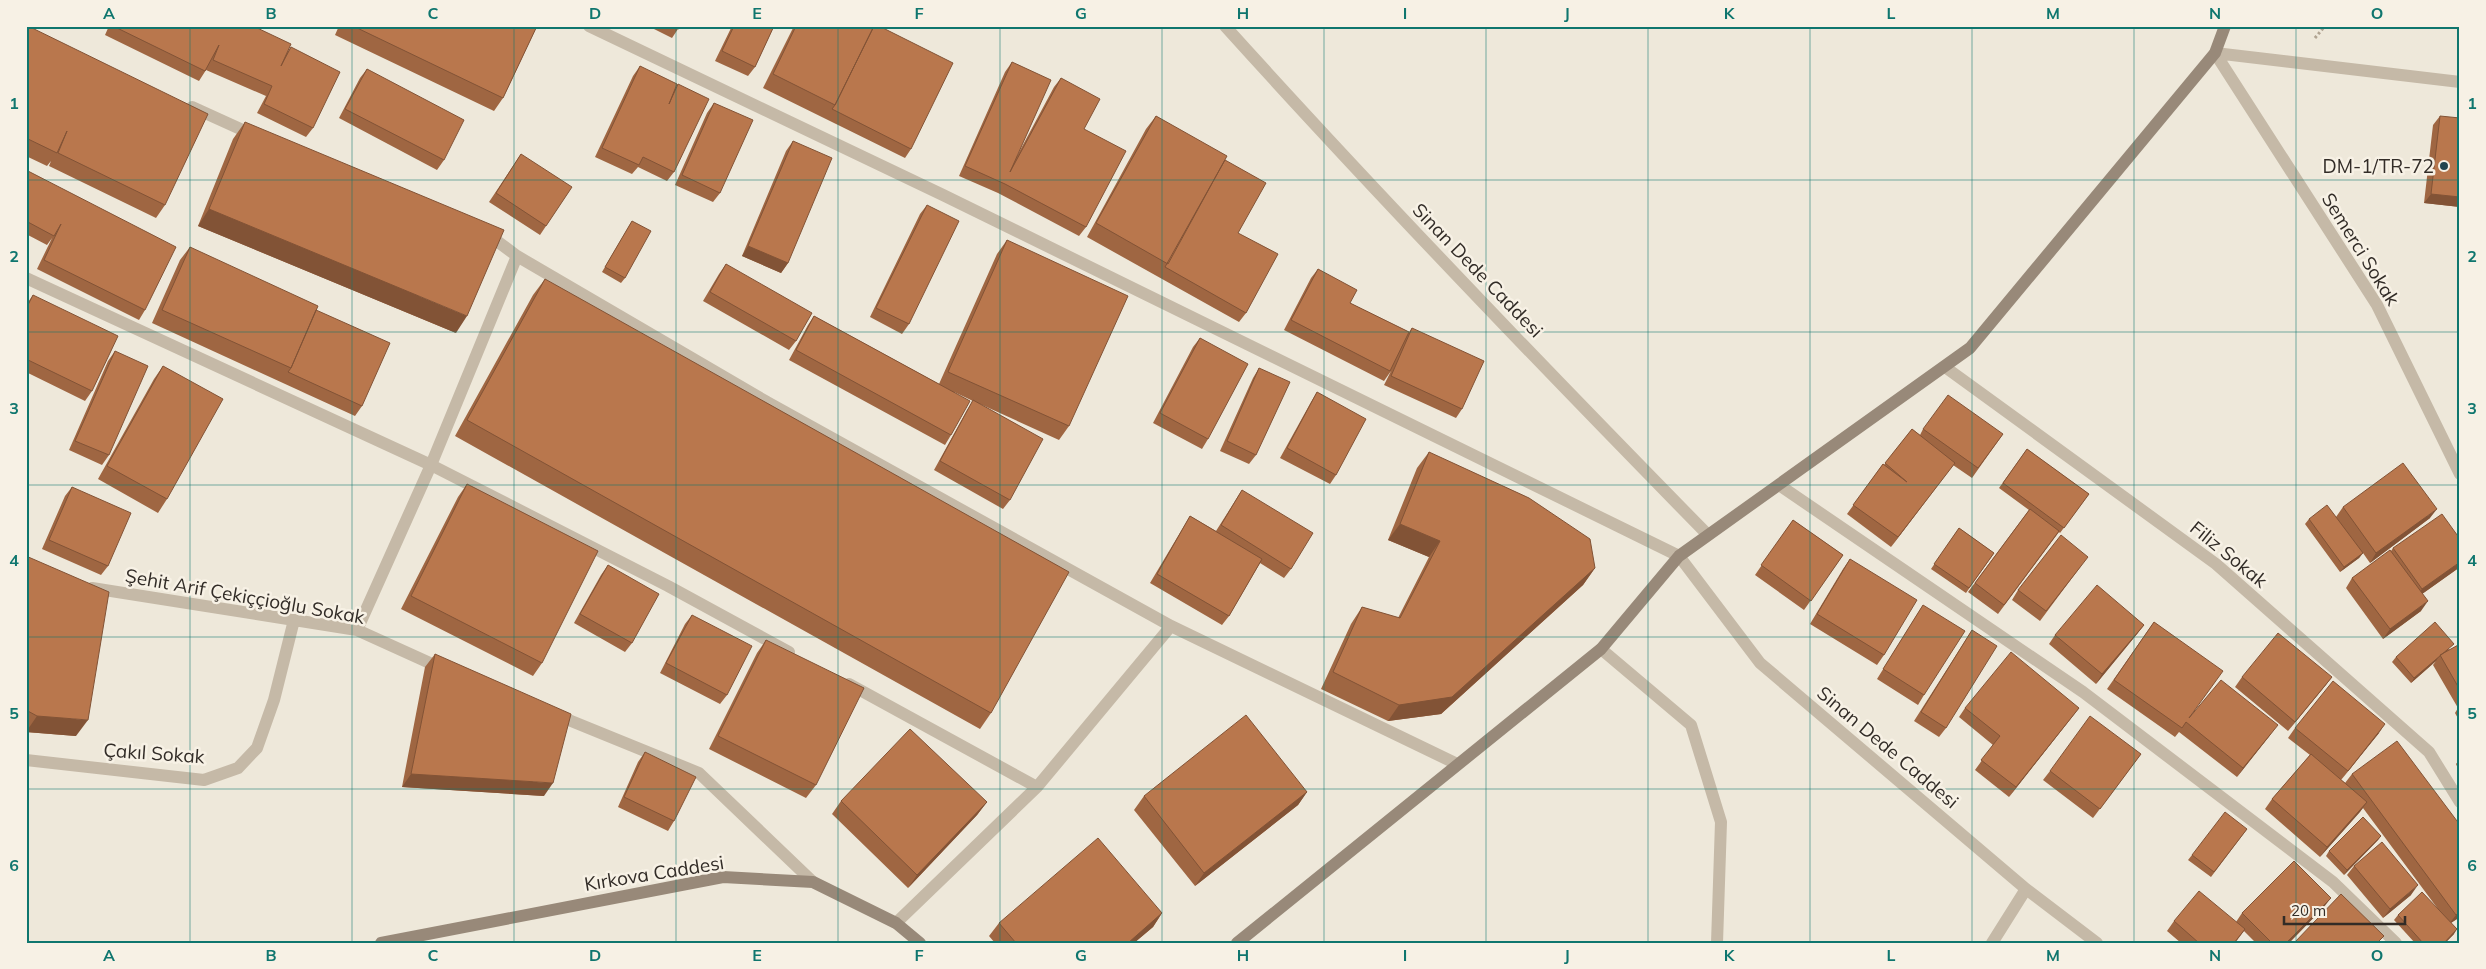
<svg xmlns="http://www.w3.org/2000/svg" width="2486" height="969" viewBox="0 0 2486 969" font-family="Mulish,sans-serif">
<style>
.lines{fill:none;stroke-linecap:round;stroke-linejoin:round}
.path{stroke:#b0a391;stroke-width:3;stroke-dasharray:2.5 2.5;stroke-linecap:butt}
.street{stroke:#c5b9a7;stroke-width:12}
.secondary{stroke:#988979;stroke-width:12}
.wall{fill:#9f6642}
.shaded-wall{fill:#825336}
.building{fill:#b9774d;stroke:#825336}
.grid{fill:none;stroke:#0f766e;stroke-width:1;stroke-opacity:0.55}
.poi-dot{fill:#21454f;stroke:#f7f1e5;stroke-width:2}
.labels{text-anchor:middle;stroke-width:5;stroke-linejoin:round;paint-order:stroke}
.poi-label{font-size:19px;fill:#322c27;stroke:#f7f1e5;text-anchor:end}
.street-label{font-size:19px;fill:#322c27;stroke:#f7f1e5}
.neatline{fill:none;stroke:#0f766e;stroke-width:2}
.grid-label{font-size:16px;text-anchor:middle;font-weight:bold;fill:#0f766e}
</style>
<rect width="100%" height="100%" fill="#eee8da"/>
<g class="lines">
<!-- path -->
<path class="path" d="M2315,38L2325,26"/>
<!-- street -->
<path class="street" d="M589,26L943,195L1679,556L1760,663L2026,889L2097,943
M1225,26C1382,200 1544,368 1708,535
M2215,53L2377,305L2460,474
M2215,53L2460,82
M192,107L256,136
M486,233L517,256L767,402L1171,626L1457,764
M26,278L431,465L668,586L789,652
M1945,367L2216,564L2429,752L2460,802
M1779,485L2083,692L2333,882L2396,943
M92,588L357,630L443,669
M357,630L431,465L517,256
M1601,649L1691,725L1721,822L1717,943
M849,684L1037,787
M554,714L699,773L813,882
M26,760L204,780L238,768L257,748L274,700L294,620
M896,923L1037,787L1171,626
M1992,943L2026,889"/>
<!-- secondary -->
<path class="secondary" d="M381,943L723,877L813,882L896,923L920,943
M1237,943L1601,649L1679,556L1970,348L2215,53L2225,26"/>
</g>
<!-- wall -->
<path class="wall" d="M26,26L165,205L156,218L49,166L51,161L47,166L26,156Z
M109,26H253L286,54L291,47L313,128L306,137L257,113L266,96L206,70L199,81L105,35Z
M339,26H537L503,98L494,111L335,35Z
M648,26H680L672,38Z
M732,26H774L755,67L748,76L715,61Z
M794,26H879L911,149L905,158L763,88Z
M1012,62L1017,156L1054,87L1061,78L1084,129L1086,227L1079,236L998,193L959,176L1005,72Z
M640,66L675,89L678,84L674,172L667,181L638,167L632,174L595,157L633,76Z
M367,69L444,160L437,170L339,118L360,78Z
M714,103L720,193L713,202L675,185L707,113Z
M1156,116L1225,160L1246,313L1239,322L1087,237L1146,129Z
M2440,116L2460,207L2424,203L2433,125Z
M245,122L456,333L198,226L233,139Z
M793,141L788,263L781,273L742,256L786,151Z
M521,154L546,226L540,235L489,202Z
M26,170L145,310L139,320L37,269L52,238L47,245L26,234Z
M927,205L909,324L902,334L870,317L920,214Z
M632,221L625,278L621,283L602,272Z
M1007,240L1069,426L1059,440L980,404L1010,500L1003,509L934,470L967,410L973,401L954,392L951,435L945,445L789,360L808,325L814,316L939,384L997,254Z
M190,247L362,406L355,416L152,323L180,260Z
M726,264L796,341L789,350L703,301L719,274Z
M1318,269L1350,303L1409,332L1412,328L1462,409L1456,418L1384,385L1391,371L1384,381L1284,330L1311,278Z
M545,279L991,713L980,729L455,436L533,295Z
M33,295L92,391L85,401L26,372V305Z
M1200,338L1208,439L1202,449L1153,423L1193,347Z
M115,351L109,455L102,465L69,450L108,361Z
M163,366L167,499L158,513L98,479L154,379Z
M1259,368L1256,455L1249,464L1220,451L1253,378Z
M1317,392L1336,475L1330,484L1280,458L1311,402Z
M1912,429L1920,435L1923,429L2003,434L1972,478L1953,465L1891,547L1847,514L1883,464L1884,465Z
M2027,449L2089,494L2060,533L2059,532L1998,614L1968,592L2029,510L1999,488Z
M1429,452L1595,568L1583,585L1441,714L1388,721L1321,689L1351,624L1362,607L1398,618L1429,557L1388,540L1417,468Z
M467,484L542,663L533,676L401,609L458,497Z
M72,487L108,566L101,575L42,549L65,496Z
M1242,490L1291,569L1284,578L1260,563L1229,616L1222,625L1150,583L1184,526L1190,516L1216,531Z
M2343,507L2430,518L2370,563L2363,553L2359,558L2340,572L2305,524L2309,519L2336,517Z
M1793,520L1843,555L1804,610L1755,575Z
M1959,528L1994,553L1966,593L1931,569Z
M2393,548L2460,567L2422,594L2421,611L2383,639L2346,588L2352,578L2391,551Z
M26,556L76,736L26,732Z
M1850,559L1884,655L1877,665L1810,624L1843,569Z
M608,565L632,643L625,652L574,623L601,575Z
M2081,566L2040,621L2012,600L2018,590Z
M1923,605L1924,695L1918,705L1877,679Z
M692,615L727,695L720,704L660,673L685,624Z
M2154,622L2190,716L2271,734L2237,777L2179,732L2175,737L2107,689Z
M2144,625L2137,634L2096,684L2049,644L2055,635Z
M1972,630L1946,728L1939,737L1914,721Z
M766,640L816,785L806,798L709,749L757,653Z
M2460,644V722L2455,713L2458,708L2433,665L2436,661L2411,683L2392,662L2396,657L2450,649L2448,651Z
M435,654L544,796L402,787L425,667Z
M2242,677H2332L2325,686L2288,731L2235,687Z
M1965,708H2079L2072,717L2009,797L1975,770L1993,745L1959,717Z
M2295,728L2379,733L2341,780L2345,783L2352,774L2460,825V917L2451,923L2454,934L2445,943H2415L2394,920L2398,915L2438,909L2363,808L2320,857L2265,809L2272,799L2310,755L2288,738Z
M645,752L674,821L668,831L618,807L638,762Z
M2141,754L2093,818L2043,780L2050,771Z
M2460,759V773L2456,764Z
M1307,792L1298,805L1195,886L1134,810L1144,796Z
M841,801L987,802L977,815L908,888L832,814Z
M2247,829L2211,877L2188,860L2192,855Z
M2381,836L2378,840L2344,875L2326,856L2329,851Z
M2354,866L2411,895L2383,918L2347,875Z
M2324,907L2289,943H2256L2244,931L2235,943H2181L2167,931L2174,921L2236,922L2242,913Z
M1162,913L1153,927L1134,943H995L989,936L999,923Z"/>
<!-- shaded-wall -->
<path class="shaded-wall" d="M2431,194L2460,197V207L2424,203Z
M209,209L467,316L456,333L198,226Z
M748,246L788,263L781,273L742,256Z
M1955,463L1948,472L1891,547L1898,537Z
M2437,509L2430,518L2370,563L2376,553Z
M1400,524L1440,541L1429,557L1388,540Z
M2363,553L2359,558L2340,572L2344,567Z
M2460,562V567L2415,599L2422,589Z
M1595,568L1583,585L1441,714L1388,721L1399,705Z
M2428,601L2421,611L2383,639L2390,629Z
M2144,625L2137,634L2096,684L2102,674Z
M2439,656L2436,661L2411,683L2414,678Z
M2332,677L2325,686L2288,731L2295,722Z
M2079,708L2072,717L2009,797L2016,787Z
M37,716L88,720L76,736L26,732Z
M2385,724L2379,733L2341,780L2348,771Z
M2278,725L2271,734L2237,777L2243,768Z
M411,774L553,783L544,796L402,787Z
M1307,792L1298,805L1195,886L1204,873Z
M987,802L977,815L908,888L917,875Z
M2367,802L2360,812L2320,857L2327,847Z
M2381,836L2378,840L2344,875L2347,870Z
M2418,885L2411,895L2383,918L2390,909Z
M2331,898L2324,907L2289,943H2286Z
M2460,912V917L2449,924L2456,915Z
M1162,913L1153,927L1134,943H1128Z
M2457,929L2454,934L2445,943H2444Z"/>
<!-- building -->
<path class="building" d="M26,26H28L208,114L165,205L58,153L67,131L57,153L26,138Z
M113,26H253L291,44L281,66L291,47L340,72L313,128L264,104L272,86L213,60L219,45L205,71Z
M353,26H537L503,98Z
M673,26H680L679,29Z
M734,26H774L755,67L722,51Z
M796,26H874L835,105L773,74Z
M874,26H879L953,63L911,149L832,109L835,105Z
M1012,62L1051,80L1010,172L1061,78L1100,99L1084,129L1126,151L1086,227L1005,184L965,166Z
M640,66L677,84L669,104L678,84L709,99L674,172L643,157L639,165L602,148Z
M367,69L464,120L444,160L345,109Z
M714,103L753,120L720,193L682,175Z
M1156,116L1227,156L1168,264L1096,223Z
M2440,116L2460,118V197L2431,194Z
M245,122L504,230L467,316L209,209Z
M793,141L832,158L788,263L748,246Z
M521,154L572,187L546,226L496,193Z
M1225,160L1266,183L1238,233L1278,254L1246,313L1165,267Z
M26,170L176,247L145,310L44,260L61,224L54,236L26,221Z
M927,205L959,221L909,324L876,308Z
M632,221L651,231L625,278L605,267Z
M1007,240L1128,296L1069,426L948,372Z
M190,247L318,306L291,368L162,310Z
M726,264L812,313L796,341L710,292Z
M1318,269L1357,290L1350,303L1409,332L1390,371L1291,320Z
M545,279L1069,572L991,713L467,420Z
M33,295L118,336L92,391L26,359V309Z
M316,310L390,343L362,406L288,372L291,368Z
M814,316L970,401L951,435L796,350Z
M1412,328L1484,361L1462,409L1391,376Z
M1200,338L1248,364L1208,439L1160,413Z
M115,351L148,366L109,455L75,441Z
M163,366L223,399L167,499L107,466Z
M1259,368L1290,382L1256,455L1227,441Z
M1317,392L1366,419L1336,475L1287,448Z
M1948,395L2003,434L1978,468L1923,429Z
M973,400L1043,439L1010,500L940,461Z
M1912,429L1955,463L1898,537L1853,505L1883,464L1907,482L1885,463Z
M2027,449L2089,494L2064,528L2003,483Z
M1429,452L1529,498L1590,539L1595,568L1452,697L1399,705L1333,672L1362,607L1400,618L1440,541L1400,524Z
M2403,463L2437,509L2376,553L2343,507Z
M467,484L598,551L542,663L411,596Z
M72,487L131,513L108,566L49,540Z
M1242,490L1313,533L1291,569L1221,525Z
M2327,505L2363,553L2344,567L2309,519Z
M2030,509L2059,531L2004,605L1975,583Z
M2442,514L2460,539V562L2422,589L2393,548Z
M1190,516L1262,559L1229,616L1157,574Z
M1793,520L1843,555L1811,601L1761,565Z
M1959,528L1994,553L1969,588L1934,564Z
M2061,535L2088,557L2046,611L2018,590Z
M2390,550L2428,601L2390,629L2352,578Z
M26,556L109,592L88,720L37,716L26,710Z
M1850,559L1917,600L1884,655L1817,614Z
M608,565L659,594L632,643L580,614Z
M2097,585L2144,625L2102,674L2055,635Z
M1923,605L1965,631L1924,695L1883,669Z
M692,615L752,646L727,695L666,663Z
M2154,622L2223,671L2189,718L2221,680L2278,725L2243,768L2186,722L2182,728L2114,680Z
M2435,622L2454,644L2414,678L2396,657Z
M1972,630L1997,646L1946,728L1921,712Z
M2278,633L2332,677L2295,722L2242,677Z
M766,640L864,688L816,785L718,736Z
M2460,644V690L2440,655Z
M2011,652L2079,708L2016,787L1981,760L2000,736L1965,708Z
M435,654L571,714L553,783L411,774Z
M2333,681L2385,724L2348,771L2295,728Z
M1246,715L1307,792L1204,873L1144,796Z
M2090,716L2141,754L2100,809L2050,771Z
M910,729L987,802L917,875L841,801Z
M2397,741L2460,825V912L2456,915L2352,774Z
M645,752L696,777L674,821L624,797Z
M2311,754L2367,802L2327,847L2272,799Z
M2225,812L2247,829L2214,872L2192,855Z
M2363,817L2381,836L2347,870L2329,851Z
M1098,838L1162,913L1128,943H1016L999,923Z
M2382,842L2418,885L2390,909L2354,866Z
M2294,861L2331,898L2286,943H2272L2242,913Z
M2199,891L2245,929L2234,943H2199L2174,921Z
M2422,892L2457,929L2444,943H2423L2398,915Z
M2341,894L2384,936L2377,943H2294Z"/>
<!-- grid -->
<path class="grid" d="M190,26V943M352,26V943M514,26V943M676,26V943M838,26V943M1000,26V943M1162,26V943M1324,26V943M1486,26V943M1648,26V943M1810,26V943M1972,26V943M2134,26V943M2296,26V943M26,180H2460M26,332H2460M26,485H2460M26,637H2460M26,789H2460"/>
<!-- markers -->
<circle class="poi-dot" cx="2444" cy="166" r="5"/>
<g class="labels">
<!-- poi labels -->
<g class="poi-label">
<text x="2434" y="173">DM-1/TR-72</text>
</g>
<!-- street labels -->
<g class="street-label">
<text transform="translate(2361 249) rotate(58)" y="7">Semerci Sokak</text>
<text transform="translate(1478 270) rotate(46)" y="7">Sinan Dede Caddesi</text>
<text transform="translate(2229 554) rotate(39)" y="7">Filiz Sokak</text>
<text transform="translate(245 596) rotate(10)" y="7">Şehit Arif Çekiççioğlu Sokak</text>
<text transform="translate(1888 747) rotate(40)" y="7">Sinan Dede Caddesi</text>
<text transform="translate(154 753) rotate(4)" y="7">Çakıl Sokak</text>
<text transform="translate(654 873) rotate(-9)" y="7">Kırkova Caddesi</text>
</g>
</g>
<!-- border -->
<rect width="2486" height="969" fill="none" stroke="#f7f1e5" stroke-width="55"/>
<!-- scale -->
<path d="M2284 916v8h121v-8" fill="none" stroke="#322c27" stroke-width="2.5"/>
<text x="2291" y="916" font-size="15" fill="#322c27" stroke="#f7f1e5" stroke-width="4" paint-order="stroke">20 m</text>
<rect x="28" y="28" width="2430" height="914" class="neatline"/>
<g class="grid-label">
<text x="109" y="19">A</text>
<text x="271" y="19">B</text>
<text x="433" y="19">C</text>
<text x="595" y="19">D</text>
<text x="757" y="19">E</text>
<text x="919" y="19">F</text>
<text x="1081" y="19">G</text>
<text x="1243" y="19">H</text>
<text x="1405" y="19">I</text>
<text x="1567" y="19">J</text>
<text x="1729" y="19">K</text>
<text x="1891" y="19">L</text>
<text x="2053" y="19">M</text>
<text x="2215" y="19">N</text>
<text x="2377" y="19">O</text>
<text x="14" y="109">1</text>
<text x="2472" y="109">1</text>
<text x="14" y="262">2</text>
<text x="2472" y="262">2</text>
<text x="14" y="414">3</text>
<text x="2472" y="414">3</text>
<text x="14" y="566">4</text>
<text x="2472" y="566">4</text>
<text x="14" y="719">5</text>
<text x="2472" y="719">5</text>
<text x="14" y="871">6</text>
<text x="2472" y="871">6</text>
<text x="109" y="961">A</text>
<text x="271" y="961">B</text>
<text x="433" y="961">C</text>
<text x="595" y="961">D</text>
<text x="757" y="961">E</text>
<text x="919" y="961">F</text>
<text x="1081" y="961">G</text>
<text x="1243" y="961">H</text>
<text x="1405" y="961">I</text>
<text x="1567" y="961">J</text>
<text x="1729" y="961">K</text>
<text x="1891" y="961">L</text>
<text x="2053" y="961">M</text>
<text x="2215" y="961">N</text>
<text x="2377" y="961">O</text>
</g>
</svg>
